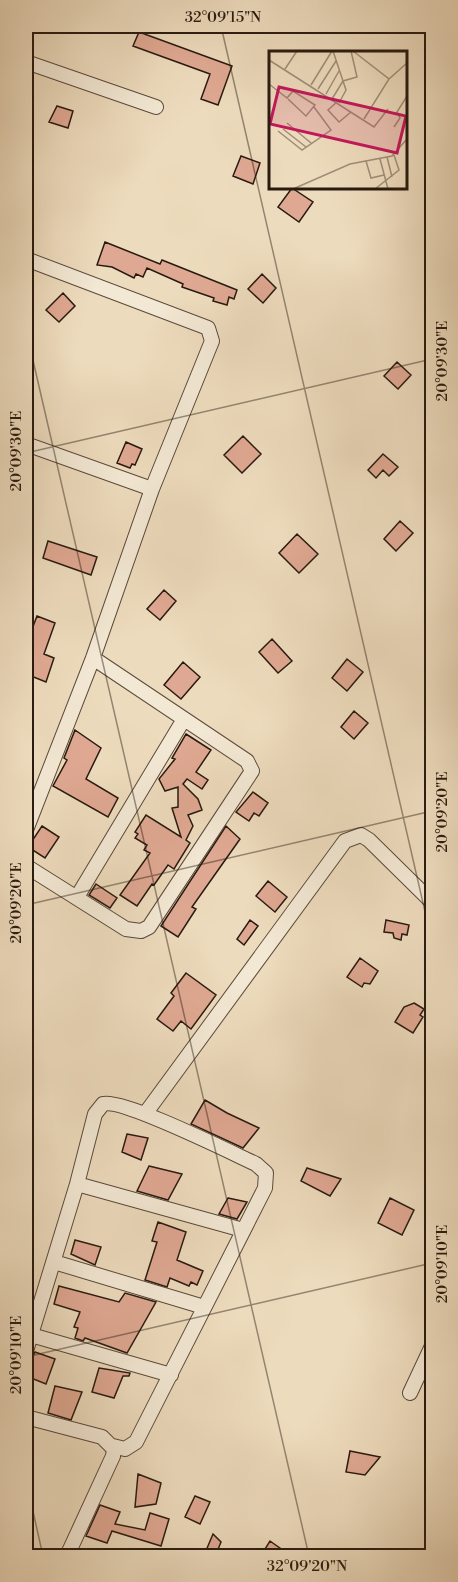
<svg xmlns="http://www.w3.org/2000/svg" width="458" height="1582" viewBox="0 0 458 1582" font-family="'Libre Bodoni',serif">
<style>
.building{fill:#dfa892;stroke:#291a10;stroke-width:1.5}
.lines{fill:none;stroke-linecap:round;stroke-linejoin:round}
.minor-casing{stroke:#5a4a3b;stroke-width:16}
.minor{stroke:#f3e8d4;stroke-width:14}
.ticks{fill:none;stroke:#291a10;stroke-width:1.5;stroke-opacity:0.45}
.inset-road{fill:none;stroke:#9f8e78;stroke-width:1.5}
.view{fill:#c2185b;fill-opacity:0.15;stroke:#c2185b;stroke-width:3}
.inset-edge{fill:none;stroke:#291a10;stroke-width:3}
.neatline{fill:none;stroke:#291a10;stroke-width:2}
.ticks-label{font-size:15px;text-anchor:middle;fill:#291a10}
</style>
<rect width="100%" height="100%" fill="#eddbbd"/>
<filter id="stains"><feTurbulence type="fractalNoise" baseFrequency=".00333" numOctaves="4"/><feColorMatrix values="0 0 0 0 .2 0 0 0 0 .09 0 0 0 0 .02 0 0 0 .5 -.17"/></filter>
<radialGradient id="worn" r=".72"><stop offset=".6" stop-color="#630" stop-opacity="0"/><stop offset="1" stop-color="#630" stop-opacity=".3"/></radialGradient>
<!-- building -->
<path class="building" d="M139,32L232,66L218,105L201,99L210,74L133,46Z
M57,106L73,111L68,128L49,122Z
M241,156L260,163L253,184L233,176Z
M292,188L313,202L299,222L278,207Z
M105,242L160,264L162,260L237,290L234,299L229,297L227,305L213,301L214,298L182,287L183,284L147,268L143,277L136,274L134,278L112,267L97,265Z
M262,274L276,288L263,303L248,289Z
M63,293L75,306L59,322L46,310Z
M397,362L411,375L398,389L384,376Z
M243,436L261,454L242,473L224,455Z
M126,442L142,449L135,465L132,464L130,468L117,463Z
M383,454L398,467L389,476L383,470L376,478L368,470Z
M400,521L413,533L396,551L384,539Z
M297,534L318,554L299,573L279,553Z
M48,541L97,557L91,575L43,558Z
M164,590L176,601L160,620L147,609Z
M37,616L55,623L44,654L54,658L46,682L26,674V645Z
M272,639L292,661L278,673L259,652Z
M347,659L363,672L347,691L332,678Z
M183,662L200,677L181,699L164,685Z
M354,711L368,723L354,739L341,727Z
M75,730L101,748L86,779L118,798L108,817L53,786L67,760L64,758Z
M186,734L211,750L196,772L208,780L202,789L187,779L183,784L198,799L202,810L188,815L193,826L186,840L190,843L174,869L168,865L154,885L152,884L137,906L120,895L150,853L144,850L147,845L135,838L138,834L135,832L146,815L181,837L172,808L178,807V787L165,791L159,779L175,759L172,758Z
M253,792L268,803L259,816L254,813L249,821L236,812Z
M42,826L59,837L45,858L28,847Z
M226,826L240,839L192,907L196,909L178,937L161,926Z
M268,881L287,897L275,912L256,896Z
M96,884L117,898L110,908L89,895Z
M250,920L258,926L244,945L237,939Z
M386,920L409,925L407,935L402,934L401,940L394,938L393,933L384,932Z
M360,958L378,971L370,984L364,983L362,987L347,977Z
M186,973L216,995L191,1029L181,1021L173,1031L157,1019L174,996L171,993Z
M414,1003L424,1009L420,1015L423,1017L413,1033L395,1022L404,1007Z
M205,1100L227,1113L259,1128L243,1148L191,1124Z
M127,1134L148,1138L141,1160L122,1152Z
M149,1166L182,1174L168,1200L137,1191Z
M307,1168L341,1179L330,1196L301,1181Z
M228,1198L247,1202L237,1219L219,1214Z
M390,1198L414,1210L402,1235L378,1223Z
M158,1222L186,1232L177,1260L203,1271L197,1285L191,1282L189,1286L170,1278L167,1287L145,1280L157,1242L152,1241Z
M75,1240L101,1247L95,1265L71,1254Z
M59,1286L119,1302L125,1293L156,1302L127,1353L85,1338L83,1341L75,1338L78,1328L74,1327L80,1312L54,1304Z
M35,1352L55,1359L46,1384L26,1376V1360L32,1358Z
M99,1368L130,1373L129,1376H123L114,1398L92,1392Z
M55,1386L82,1392L71,1420L48,1413Z
M350,1451L380,1457L365,1475L346,1472Z
M138,1474L161,1483L156,1504L135,1507Z
M195,1496L210,1502L200,1524L185,1517Z
M100,1505L120,1512L115,1524L145,1530L150,1513L169,1519L161,1546L112,1531L107,1543L86,1536Z
M213,1534L221,1542L215,1557L205,1553Z
M270,1541L284,1551L280,1557H260Z"/>
<g class="lines">
<defs>
<path id="minor" d="M26,65L32,64L156,107
M26,259L208,328L212,341L152,489L93,658L26,830
M26,444L152,489
M26,866L126,929L141,931L149,927L252,771L247,761L93,658
M77,897L184,719
M145,1114L345,841L361,835L369,840L432,902
M77,1184L243,1230
M54,1262L204,1307
M31,1335L171,1375
M26,1351L77,1184L95,1114L103,1104C122,1098 232,1153 256,1164L266,1173L265,1188L136,1442L125,1449L113,1446
M410,1393L432,1346
M26,1417L102,1437L114,1449L113,1456L67,1556"/>
</defs>
<!-- minor casing -->
<use href="#minor" class="minor-casing"/>
<!-- minor -->
<use href="#minor" class="minor"/>
</g>
<!-- ticks -->
<path class="ticks" d="M221,26L432,942M26,330L309,1556M26,453L432,359M26,905L432,811M26,1357L432,1263M26,1480L43,1556"/>
<!-- overview -->
<g transform="translate(269 51)">
<rect width="138" height="138" fill="#eddbbd"/>
<path class="inset-road" d="M64,0L77,39L70,52M84,0L120,28L95,68M0,9L105,76L119,58M16,18L28,0M120,28L138,12M0,33L18,47L24,40L46,54L37,65L19,48M42,34L63,0M49,38L67,10M57,43L70,20M63,48L74,30L88,26L82,0M68,51L59,59L70,71L82,61M18,72L42,92M125,76L131,67L128,61L138,45M14,78L37,96M9,80L33,99L62,79L45,56M118,106L123,126M111,108L119,138M97,110L102,127L115,124M24,138L81,113L123,105L138,88M106,138L130,119L125,104"/>
<path class="view" d="M10,36L137,65L128,102L1,73Z"/>
<rect width="138" height="138" class="inset-edge"/>
</g>
<!-- margin -->
<rect width="458" height="1582" fill="none" stroke="#eddbbd" stroke-width="66"/>
<rect x="33" y="33" width="392" height="1516" class="neatline"/>
<g class="ticks-label">
<text x="223" y="22">32°09'15"N</text>
<text transform="translate(442 361) rotate(-90)" y="5">20°09'30"E</text>
<text transform="translate(16 451) rotate(-90)" y="5">20°09'30"E</text>
<text transform="translate(442 812) rotate(-90)" y="5">20°09'20"E</text>
<text transform="translate(16 903) rotate(-90)" y="5">20°09'20"E</text>
<text transform="translate(442 1264) rotate(-90)" y="5">20°09'10"E</text>
<text transform="translate(16 1355) rotate(-90)" y="5">20°09'10"E</text>
<text x="307" y="1571">32°09'20"N</text>
</g>
<rect width="100%" height="100%" filter="url(#stains)"/>
<rect width="100%" height="100%" fill="url(#worn)"/>
</svg>
